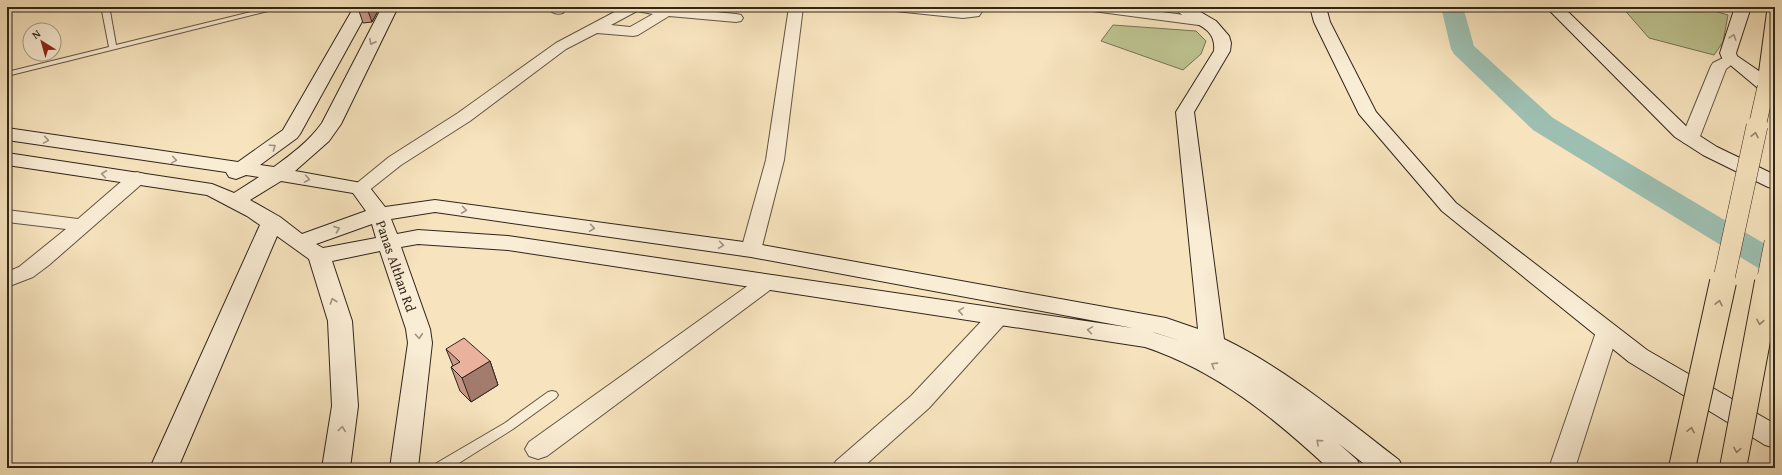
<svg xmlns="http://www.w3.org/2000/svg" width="1782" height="475" viewBox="0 0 1782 475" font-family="'Gentium Book Plus',serif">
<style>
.green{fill:#bdc491;stroke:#767456}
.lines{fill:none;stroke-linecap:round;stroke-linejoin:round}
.river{fill:#9dbfb1;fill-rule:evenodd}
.lane-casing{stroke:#625543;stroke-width:2}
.street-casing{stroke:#625543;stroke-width:2}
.secondary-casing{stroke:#30251a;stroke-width:2}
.primary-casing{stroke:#30251a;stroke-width:2}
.lane{fill:#faedd5;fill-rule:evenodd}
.street{fill:#faedd5;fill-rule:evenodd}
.secondary{fill:#faedd5;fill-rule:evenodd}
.primary{fill:#f7e4be;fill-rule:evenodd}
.primary-bridge-far2-casing{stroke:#30251a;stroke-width:18;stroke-linecap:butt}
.primary-bridge-far1-casing{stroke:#30251a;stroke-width:22;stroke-linecap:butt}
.primary-bridge-casing{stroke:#30251a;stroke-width:28;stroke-linecap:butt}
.primary-bridge-far2{stroke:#f7e4be;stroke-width:17}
.primary-bridge-far1{stroke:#f7e4be;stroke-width:21}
.primary-bridge{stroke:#f7e4be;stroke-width:26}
.wall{fill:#c99887;stroke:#30251a}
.shaded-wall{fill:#a47c6e;stroke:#30251a}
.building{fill:#eab19d;stroke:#30251a}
.oneway{stroke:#9f9381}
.oneway2{stroke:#94846c}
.labels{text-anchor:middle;stroke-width:3.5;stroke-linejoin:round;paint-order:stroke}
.street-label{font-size:14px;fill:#30251a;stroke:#faedd5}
</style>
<rect width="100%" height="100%" fill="#f7e4be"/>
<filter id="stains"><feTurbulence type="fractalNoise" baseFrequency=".005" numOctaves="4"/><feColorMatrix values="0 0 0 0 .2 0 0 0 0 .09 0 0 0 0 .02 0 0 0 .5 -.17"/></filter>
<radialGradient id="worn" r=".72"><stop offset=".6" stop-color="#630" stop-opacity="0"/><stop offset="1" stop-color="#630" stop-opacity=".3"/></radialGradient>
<!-- green -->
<path class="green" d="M1622,7H1701L1728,15L1723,42L1714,55L1649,38Z
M1113,25L1196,31L1206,41L1201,54L1183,70L1101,41Z"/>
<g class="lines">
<!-- river -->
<path class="river" d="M1441,7H1463L1474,46L1553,118L1775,250V275L1763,271L1533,130L1454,54L1451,49Z"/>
<defs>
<path id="lane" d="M104,7H112L110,11L116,45L271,7H284L7,76V72L109,47L102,11Z
M552,391L556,392L558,395L556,398L513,429L451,468H434L435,464L505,423L548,392Z"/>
<path id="street" d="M547,7H563L565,10L563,13C556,15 551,13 547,7Z
M624,7H662L736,14L741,15L743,18L741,21L736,22L669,16L638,35L633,36L597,33L566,49L470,121L401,165L367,192L360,194L353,192L351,188L389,157L458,113L556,43ZM637,11L653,14L630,27L611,25Z
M789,7H803L784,160L761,250L758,254L751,256L744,254L741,250L766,160Z
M888,7L970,9L971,7H985L979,16L963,18L895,11L890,10Z
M1086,7H1125L1206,18L1211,19L1213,22L1211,25L1206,26L1093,11L1088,10Z
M1731,54L1736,56L1739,59L1726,69L1699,139L1696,143L1690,144L1684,143L1681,139L1711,66L1713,63Z
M137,172L144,174L146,178L144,182L49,265L33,277L7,287V272L19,267L66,229L7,222V210L78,219L130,174Z
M767,275L774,277L778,282L774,287L547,456L538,459L529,456L525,449L529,442L760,277Z
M999,309L1007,311L1010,316L1007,321L929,408L862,468H832L836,461L911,396L991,311Z
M1607,324L1615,327L1618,332L1575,468H1549L1596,332L1599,327Z"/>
<path id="secondary" d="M354,7H370L300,134L297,138L260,165L274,167C292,154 309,141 322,123L382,7H398L341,124L329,141L295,171L367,184L385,207L435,200L751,243L1166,318L1198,329L1176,112L1214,51C1217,23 1187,25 1174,7H1192L1216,21L1229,36L1231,43L1230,51L1194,112L1224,339C1288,370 1343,417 1399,460L1403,468H1369L1338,443L1357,460L1361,468H1328C1273,417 1217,371 1145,347L508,250L418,244L401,247L430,329L432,343L418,468H390L408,343L406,329L380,251L332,261L352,321L358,406L350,468H322L332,406L328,321L309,259L277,236L178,468H150L260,225L247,216L207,195L7,165V153L212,184L234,193L259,177L246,175L236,179L229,177L226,172L7,140V128L238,162L283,130ZM281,181L353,193L366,211L302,234L280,217L250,200ZM435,212L751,257L1133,328L508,236L418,230L397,234L391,219ZM372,224L376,238L323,248L316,244ZM1152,332L1181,341L1156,333Z
M1310,7H1326L1330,22L1376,112L1456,203L1647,350L1775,424V448L1765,445L1629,362L1442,211L1359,114L1314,22Z
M1546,7H1563L1689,129L1717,147L1775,175V189L1768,187L1703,155L1675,137Z
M1735,7H1751L1736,53L1737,56L1775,82V93L1759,89L1722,58L1720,53Z"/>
<path id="primary" d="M1775,7V87L1772,91L1766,92L1760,91L1757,87L1767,12L1769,9Z"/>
</defs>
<!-- lane casing -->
<use href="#lane" class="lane-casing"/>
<!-- street casing -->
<use href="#street" class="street-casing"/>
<!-- secondary casing -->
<use href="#secondary" class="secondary-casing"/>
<!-- primary casing -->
<use href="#primary" class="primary-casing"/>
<!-- lane -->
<use href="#lane" class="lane"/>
<!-- street -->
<use href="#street" class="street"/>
<!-- secondary -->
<use href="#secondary" class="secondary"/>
<!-- primary -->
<use href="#primary" class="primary"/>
<defs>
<path id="primary-bridge-far2" d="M1757,127L1766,87"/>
<path id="primary-bridge-far1" d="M1723,283L1757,126
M1767,283L1775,242"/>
<path id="primary-bridge" d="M1682,468L1723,282
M1733,468L1768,282"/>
</defs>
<!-- primary-bridge-far2 casing -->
<use href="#primary-bridge-far2" class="primary-bridge-far2-casing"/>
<!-- primary-bridge-far1 casing -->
<use href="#primary-bridge-far1" class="primary-bridge-far1-casing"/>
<!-- primary-bridge casing -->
<use href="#primary-bridge" class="primary-bridge-casing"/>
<!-- primary-bridge-far2 -->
<use href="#primary-bridge-far2" class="primary-bridge-far2"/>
<!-- primary-bridge-far1 -->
<use href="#primary-bridge-far1" class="primary-bridge-far1"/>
<!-- primary-bridge -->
<use href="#primary-bridge" class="primary-bridge"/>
</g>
<!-- wall -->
<path class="wall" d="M380,7L372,22L363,23L359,11Z
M446,349L490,361L498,385L471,402L460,391L451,367L453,366Z"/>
<!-- shaded-wall -->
<path class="shaded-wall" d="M370,7H380L372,22L368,11Z
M490,361L498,385L471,402L462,378Z"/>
<!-- building -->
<path class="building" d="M361,7H370L368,11H359Z
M464,338L490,361L462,378L451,367L460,362L446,349Z"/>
<!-- one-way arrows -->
<defs><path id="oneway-chevron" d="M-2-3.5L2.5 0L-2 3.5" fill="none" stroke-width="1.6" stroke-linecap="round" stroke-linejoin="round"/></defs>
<g class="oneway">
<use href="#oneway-chevron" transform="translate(1733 37) rotate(-72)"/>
<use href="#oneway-chevron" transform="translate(372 42) rotate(117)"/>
<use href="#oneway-chevron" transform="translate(46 140) rotate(9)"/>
<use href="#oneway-chevron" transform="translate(273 147) rotate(-35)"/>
<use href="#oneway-chevron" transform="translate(174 160) rotate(9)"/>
<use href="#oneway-chevron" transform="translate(104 174) rotate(-172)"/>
<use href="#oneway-chevron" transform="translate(307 179) rotate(10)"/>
<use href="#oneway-chevron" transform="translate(464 210) rotate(8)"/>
<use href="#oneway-chevron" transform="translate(592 228) rotate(8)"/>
<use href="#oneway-chevron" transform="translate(337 229) rotate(-20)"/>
<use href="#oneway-chevron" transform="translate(721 245) rotate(8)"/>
<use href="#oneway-chevron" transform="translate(333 301) rotate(-109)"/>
<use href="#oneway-chevron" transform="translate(961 311) rotate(-171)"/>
<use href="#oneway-chevron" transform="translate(1090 330) rotate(-171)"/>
<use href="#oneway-chevron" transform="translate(419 336) rotate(85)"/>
<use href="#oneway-chevron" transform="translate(1214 365) rotate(-148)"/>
<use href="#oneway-chevron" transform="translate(342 429) rotate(-82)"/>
<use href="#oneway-chevron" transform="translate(1319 442) rotate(-138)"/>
</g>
<g class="oneway2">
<use href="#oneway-chevron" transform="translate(1755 135) rotate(-78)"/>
<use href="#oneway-chevron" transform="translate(1719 303) rotate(-78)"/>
<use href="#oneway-chevron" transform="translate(1760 322) rotate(100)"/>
<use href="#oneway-chevron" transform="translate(1691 430) rotate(-78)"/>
<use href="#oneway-chevron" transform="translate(1737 450) rotate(100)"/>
</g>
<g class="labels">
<!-- street labels -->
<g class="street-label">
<text transform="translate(396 266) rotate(71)" y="5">Panas Althan Rd</text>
</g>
</g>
<!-- margin -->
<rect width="1782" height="475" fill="none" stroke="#f7e4be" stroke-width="24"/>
<rect x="8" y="8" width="1766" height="459" fill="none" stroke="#30251a" stroke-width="2"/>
<rect x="12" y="12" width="1758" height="451" fill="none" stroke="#30251a"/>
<!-- north arrow -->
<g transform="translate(42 42) rotate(323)"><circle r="19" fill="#faedd5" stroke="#a99d8a"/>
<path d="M0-3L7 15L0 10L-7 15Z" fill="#8f2418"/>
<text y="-6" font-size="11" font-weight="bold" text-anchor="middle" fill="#30251a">N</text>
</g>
<rect width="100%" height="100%" filter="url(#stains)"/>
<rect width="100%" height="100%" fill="url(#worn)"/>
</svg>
